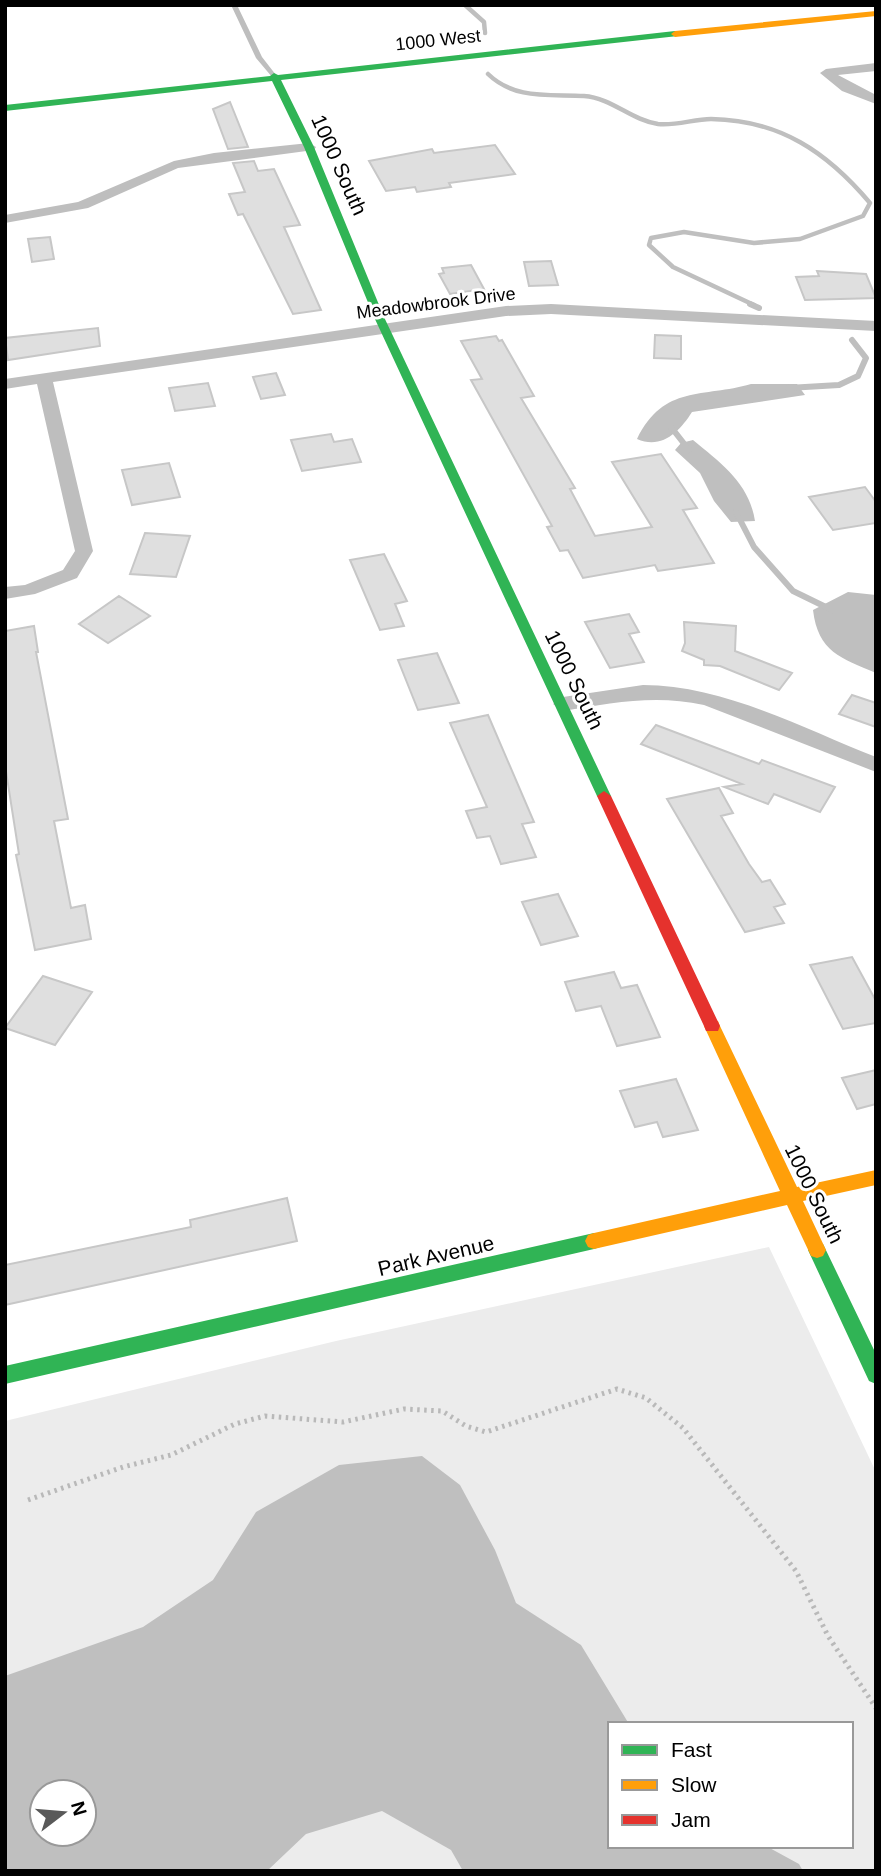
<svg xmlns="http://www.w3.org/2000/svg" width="881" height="1876" viewBox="0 0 881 1876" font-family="Helvetica,sans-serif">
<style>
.green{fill:#ececec;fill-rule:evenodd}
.water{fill:#bfbfbf;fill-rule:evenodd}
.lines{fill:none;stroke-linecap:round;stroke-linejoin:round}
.stream-far1{stroke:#bfbfbf;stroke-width:4.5}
.stream{stroke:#bfbfbf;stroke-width:6}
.building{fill:#dfdfdf;stroke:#c7c7c7;stroke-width:2}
.path{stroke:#b9b9b9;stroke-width:5;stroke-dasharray:2.5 4.5;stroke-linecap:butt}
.lane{fill:#bebebe;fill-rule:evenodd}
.street{fill:#bebebe;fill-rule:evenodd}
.fast{fill:#30b455;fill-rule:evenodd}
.slow{fill:#ff9f0a;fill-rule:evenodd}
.jam{fill:#e5322d;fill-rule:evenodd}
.labels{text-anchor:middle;stroke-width:6;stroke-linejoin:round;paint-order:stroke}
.far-street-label{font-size:18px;fill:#000;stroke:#fff}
.street-label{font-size:21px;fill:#000;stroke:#fff}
</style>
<rect width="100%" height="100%" fill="#fff"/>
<!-- green -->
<path class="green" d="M769,1247L876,1472V1871H5V1421L336,1341ZM610,1724H851V1846H610ZM42,1792H84V1834H42Z"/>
<!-- water -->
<path class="water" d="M751,384H797L805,395L692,412C680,431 662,450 637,439C664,384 703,398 751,384Z
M693,440C722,464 749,483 755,521L731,522L714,501L700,473L675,450L681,443Z
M848,592L876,595V673C841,658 818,652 813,610Z
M422,1456L460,1485L495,1550L516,1603L581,1645L629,1724H610V1846H766L799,1864L803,1871H463L451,1850L382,1811L306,1834L267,1871H5V1676L143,1627L213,1580L256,1512L339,1465ZM42,1792H84V1834H42Z"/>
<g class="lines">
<!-- stream-far1 -->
<path class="stream-far1" d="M465,5L484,22L485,33
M488,74C515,100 549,94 584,96C612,98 631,120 658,124C676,126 694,119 711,119C780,120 827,152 870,203L863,216L800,239L754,243L684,232L651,238L649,245L673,267L754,305"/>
<!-- stream -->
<path class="stream" d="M750,304L759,308
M788,388L839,385L858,376L866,358L852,340
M671,427L689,450
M736,512L754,547L793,591L832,610"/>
</g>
<!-- building -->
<path class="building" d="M230,102L248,147L228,149L213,109Z
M495,145L515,174L449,183L451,187L417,192L415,187L386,191L369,161L432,149L434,153Z
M254,161L258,171L274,169L300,225L284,227L321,310L293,314L243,214L238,215L229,194L245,192L233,163Z
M50,237L54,259L32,262L28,239Z
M551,261L558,285L529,286L524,262Z
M471,265L484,289L450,294L439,274L444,273L442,268Z
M817,271L866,274L876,298L805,300L796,277L819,276Z
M98,328L100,346L8,360L5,338Z
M655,335L681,336V359L654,358Z
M496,336L499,341L502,340L534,396L521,398L575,488L570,489L595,536L652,527L612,462L661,454L697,508L683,510L714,563L658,571L655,565L583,578L568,550L560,551L547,527L552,526L471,380L482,379L461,341Z
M276,373L285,395L261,399L253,377Z
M208,383L215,406L175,411L169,388Z
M331,434L334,442L352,439L361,462L302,471L291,440Z
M169,463L180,497L132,505L122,470Z
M865,487L876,502V523L833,530L809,497Z
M145,533L190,536L176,577L130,574Z
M384,554L407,601L395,604L404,626L380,630L350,560Z
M119,596L150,616L108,643L79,624Z
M629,614L639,632L629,634L644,662L610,668L585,622Z
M684,622L736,626L735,651L792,673L779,690L720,666L704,665V660L682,651L685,643Z
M34,626L38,652H36L68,819L54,821L71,908L85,905L91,939L35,950L16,855L19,854L5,765V631Z
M437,653L459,703L418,710L398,660Z
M852,695L876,703V727L839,714Z
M488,715L534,822L522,824L536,857L501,864L490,836L477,838L466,811L487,807L450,723Z
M656,725L759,764L762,760L835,787L820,812L774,794L768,804L724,787L742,784L641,744Z
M719,788L733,813L721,816L749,864L762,882L770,880L785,904L774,907L784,923L745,932L667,799Z
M558,894L578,936L541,945L522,902Z
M852,957L876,1001V1023L843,1029L810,965Z
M614,972L621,988L637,985L660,1037L617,1046L601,1006L576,1011L565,982Z
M43,976L92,992L55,1045L5,1028Z
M876,1070V1104L857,1109L842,1078Z
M676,1079L698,1130L663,1137L657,1122L635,1127L620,1091Z
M287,1198L297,1241L5,1305V1265L191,1227L190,1220Z"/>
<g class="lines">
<!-- path -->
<path class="path" d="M28,1500L123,1467L171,1455L235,1424L265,1416L343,1422L404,1409L442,1411L466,1426L486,1432L617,1389L646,1398L683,1428L796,1571L828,1636L876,1708"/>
<!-- lane -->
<path class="lane" d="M231,5H237L262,57L276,75V77H272L256,58Z"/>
<!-- street -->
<path class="street" d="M876,63V71L838,75L876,95V104L842,91L820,73L826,69Z
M309,143L316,147L314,150L178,168L88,208L5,223V215L78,202L174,161L214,153Z
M551,304L876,321V331L551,314L506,316L53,382L93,551L77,578L35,594L5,599V587L25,585L63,570L75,551L37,384L5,389V379L506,306Z
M643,685C723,685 802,728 876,757V772L704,705C655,694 611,703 563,711L553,704L563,697Z"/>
<!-- fast -->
<path class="fast" d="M675,31L678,32V36L281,80L314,147L384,317L611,796L604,801L597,796L374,317L304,147L272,81L5,111V105L270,76L274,73L278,75Z
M594,1233L600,1235L603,1241L600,1247L594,1249L5,1384V1366Z
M817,1242L823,1244L876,1354V1384L869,1381L808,1250L811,1244Z"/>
<!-- slow -->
<path class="slow" d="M876,11V16L675,37L671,34L675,31Z
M712,1020L718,1021L720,1026L797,1187L876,1170V1185L803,1201L826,1250L823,1256L817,1258L811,1256L787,1205L594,1249L588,1247L585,1241L588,1235L594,1233L780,1191L704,1026L706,1021Z"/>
<!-- jam -->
<path class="jam" d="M604,791L611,796L720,1026L718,1031H706L704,1026L597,796Z"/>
</g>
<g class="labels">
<!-- far-street labels -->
<g class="far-street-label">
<text transform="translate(438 40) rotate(-6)" y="6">1000 West</text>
<text transform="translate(436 303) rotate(-7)" y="6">Meadowbrook Drive</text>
</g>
<!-- street labels -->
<g class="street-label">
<text transform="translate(339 165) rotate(66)" y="7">1000 South</text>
<text transform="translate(574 680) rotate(64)" y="7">1000 South</text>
<text transform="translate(814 1194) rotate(64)" y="7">1000 South</text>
<text transform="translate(436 1256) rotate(-13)" y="7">Park Avenue</text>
</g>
</g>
<!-- border -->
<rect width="881" height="1876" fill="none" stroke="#000000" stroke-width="14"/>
<!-- legend -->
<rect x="608" y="1722" width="245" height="126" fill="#ffffff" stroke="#999999" stroke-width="2"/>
<rect x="622" y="1745" width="35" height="10" fill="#30b455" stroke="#999999" stroke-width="2"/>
<text x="671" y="1757" font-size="21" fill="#000000">Fast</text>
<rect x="622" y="1780" width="35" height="10" fill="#ff9f0a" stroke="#999999" stroke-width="2"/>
<text x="671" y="1792" font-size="21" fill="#000000">Slow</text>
<rect x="622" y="1815" width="35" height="10" fill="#e5322d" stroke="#999999" stroke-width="2"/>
<text x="671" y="1827" font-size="21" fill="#000000">Jam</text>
<!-- north arrow -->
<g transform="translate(63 1813) rotate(74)"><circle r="33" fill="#ffffff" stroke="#999999" stroke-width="2"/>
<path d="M0-5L12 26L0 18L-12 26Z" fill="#595959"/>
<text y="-10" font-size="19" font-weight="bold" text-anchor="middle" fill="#000000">N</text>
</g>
</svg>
